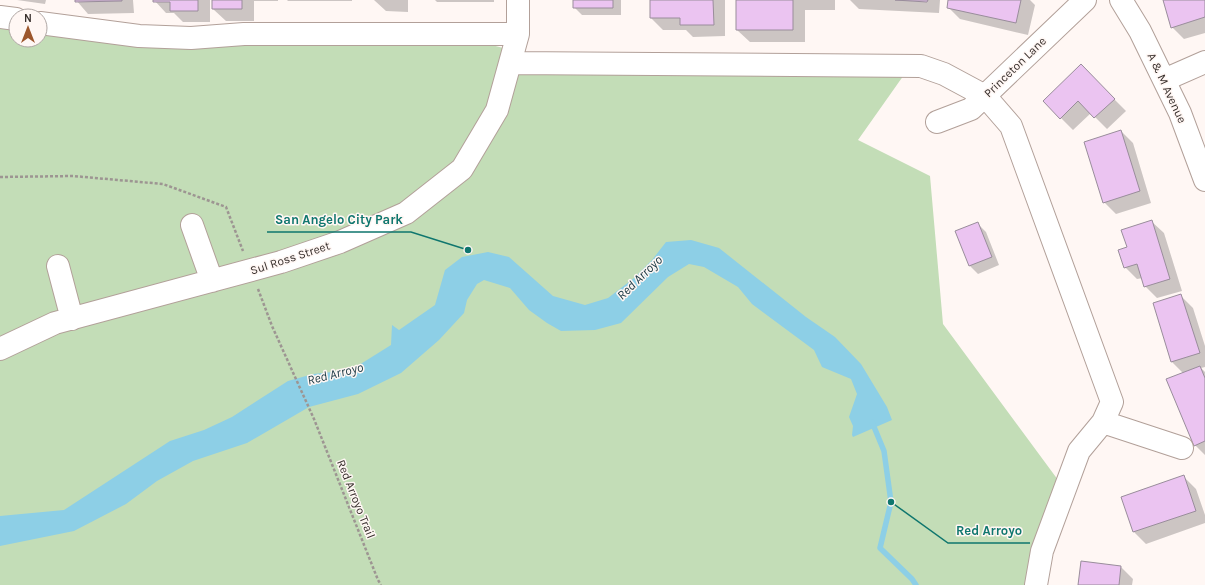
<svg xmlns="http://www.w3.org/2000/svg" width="1205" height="585" viewBox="0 0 1205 585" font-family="Karla,sans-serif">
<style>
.green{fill:#c3ddb7}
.water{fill:#8dcfe6}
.shadow{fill:#0003}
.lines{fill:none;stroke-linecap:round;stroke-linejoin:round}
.stream{stroke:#8dcfe6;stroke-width:5.5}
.building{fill:#ebc4f1;stroke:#998d9b}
.minor-casing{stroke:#b2a099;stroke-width:24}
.path{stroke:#9d9592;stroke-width:2.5;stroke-dasharray:3 2;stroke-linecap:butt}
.minor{stroke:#fff;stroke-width:22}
.labels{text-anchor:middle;stroke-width:3;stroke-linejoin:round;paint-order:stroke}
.street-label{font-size:12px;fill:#39312e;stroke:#fff7f4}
.water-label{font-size:13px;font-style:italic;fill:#183742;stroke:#fff7f4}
.leader{fill:none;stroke:#0f766e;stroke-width:1.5}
.callout-dot{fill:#0f766e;stroke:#fff7f4;stroke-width:1.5}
.callout-label{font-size:13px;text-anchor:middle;font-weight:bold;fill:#0f766e;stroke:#fff7f4;stroke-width:3;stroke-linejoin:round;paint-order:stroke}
</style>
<rect width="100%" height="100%" fill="#fff7f4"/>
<!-- green -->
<path class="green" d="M0,24L16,27V40H40V33L484,43L530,55H918L858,140L930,176L943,324L1061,484L1043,585H0Z"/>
<!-- water -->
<path class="water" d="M691,240L719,248L806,317L835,337L861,364L887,407L892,420L853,437L852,435L853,426L849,417L857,394L851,379L822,367L814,350L752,304L738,287L704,267L689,264L668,277L621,323L595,330L561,331L547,323L529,310L510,288L484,280L477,284L467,300L464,313L439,340L401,373L358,394L309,407L247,443L193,461L157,481L126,504L74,531L0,546V516L64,510L170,441L204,430L232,417L288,381L313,374L351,370L391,345L392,325L399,330L435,305L445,270L462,257L488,252L509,257L553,296L585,305L608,298L634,278L652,260L666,242Z"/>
<!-- shadow -->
<path class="shadow" d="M17,0H46L45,4Z
M76,0H133L134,13L88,14Z
M154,0H210V22H183L174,13H166Z
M213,0H278V1H254V21H226L213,9Z
M287,0H352V1H288Z
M374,0H408V12L386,11Z
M435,0H494V2H437Z
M574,0H621V15H582L574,7Z
M651,0H725V36L693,37L686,30H663L651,18Z
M737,0H835V10H805V42H750L737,30Z
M850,0H940L939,13L859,9Z
M949,0H1030L1035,5L1028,35L960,19L948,7Z
M1167,0H1205V33L1184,39L1172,27Z
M1081,66L1126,111L1107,129L1091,113L1073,130L1061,118Z
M1121,131L1133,143L1151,203L1116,214L1104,202Z
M1151,221L1164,233L1182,291L1157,298L1145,286L1143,278L1137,279L1125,267Z
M977,223L986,232L999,265L978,274L970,266Z
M1181,296L1193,308L1205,346V367L1201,368L1205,372V455L1195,445L1183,373L1172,362Z
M1183,476L1196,489L1205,515V523L1146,544L1134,532L1122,498Z
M1121,567L1133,579L1132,585H1079Z"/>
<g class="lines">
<!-- stream -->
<path class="stream" d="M872,422L884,451L891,502L880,548L912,579L916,585"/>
</g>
<!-- building -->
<path class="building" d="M75,0H122V1L75,2Z
M153,0H198V11H170V2H153Z
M212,0H242V9H212Z
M573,0H613V8H573Z
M650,0H713L714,25H680V18H650Z
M736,0H793V30H736Z
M895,0H928L927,2Z
M948,0H1021L1016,23L947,8Z
M1163,0H1205V17L1171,28Z
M1081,64L1115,99L1094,118L1078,101L1060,119L1043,101Z
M1121,130L1140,191L1103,203L1084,142Z
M1152,220L1170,279L1144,287L1137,264L1124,268L1118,250L1127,247L1121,230Z
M978,222L992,257L969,266L955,231Z
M1181,294L1200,353L1171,362L1153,303Z
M1200,366L1205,378V441L1194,446L1166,379Z
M1184,475L1196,511L1133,532L1121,497Z
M1081,561L1121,566L1119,585H1078Z"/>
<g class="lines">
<defs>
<path id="minor" d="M1121,0L1140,31L1180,113L1205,180
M0,17L16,19
M40,23L139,36L191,38L244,34H518
M510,63L921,66L944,74L985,96L1011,126L1112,402L1103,422L1079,451L1042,551L1036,585
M1164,80L1205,62
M937,122L971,109L1085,0
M192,225L212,281
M58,266L72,319
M0,349L55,323L281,262L340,242L406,213L462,169L497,110L518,34V0
M1103,422L1182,448"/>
</defs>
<!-- minor casing -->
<use href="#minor" class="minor-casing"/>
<!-- path -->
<path class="path" d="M0,177L73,176L163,184L226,207L243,251
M258,289L272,326L314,419L378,580L381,585"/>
<!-- minor -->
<use href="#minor" class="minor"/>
</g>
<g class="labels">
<!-- street labels -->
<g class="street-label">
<text transform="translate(1015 67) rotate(-44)" y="4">Princeton Lane</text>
<text transform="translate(1167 88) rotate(65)" y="4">A &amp; M Avenue</text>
<text transform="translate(290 258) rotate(-18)" y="4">Sul Ross Street</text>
<text transform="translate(356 499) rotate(68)" y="4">Red Arroyo Trail</text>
</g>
<!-- water labels -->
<g class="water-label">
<text transform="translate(639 277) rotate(-44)" y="5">Red Arroyo</text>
<text transform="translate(335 373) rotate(-14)" y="5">Red Arroyo</text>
</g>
</g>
<!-- callouts -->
<path class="leader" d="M468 250L411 232H267M891 502L948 543H1030"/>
<g class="callout-dot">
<circle cx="468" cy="250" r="4"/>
<circle cx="891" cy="502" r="4"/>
</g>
<g class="callout-label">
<text x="339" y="224">San Angelo City Park</text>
<text x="989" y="535">Red Arroyo</text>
</g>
<!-- north arrow -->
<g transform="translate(28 28)"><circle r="19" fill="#fff7f4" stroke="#b0a8a5"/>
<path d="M0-3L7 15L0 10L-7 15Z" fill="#9c562c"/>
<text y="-6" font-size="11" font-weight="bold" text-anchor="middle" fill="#39312e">N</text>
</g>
</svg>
